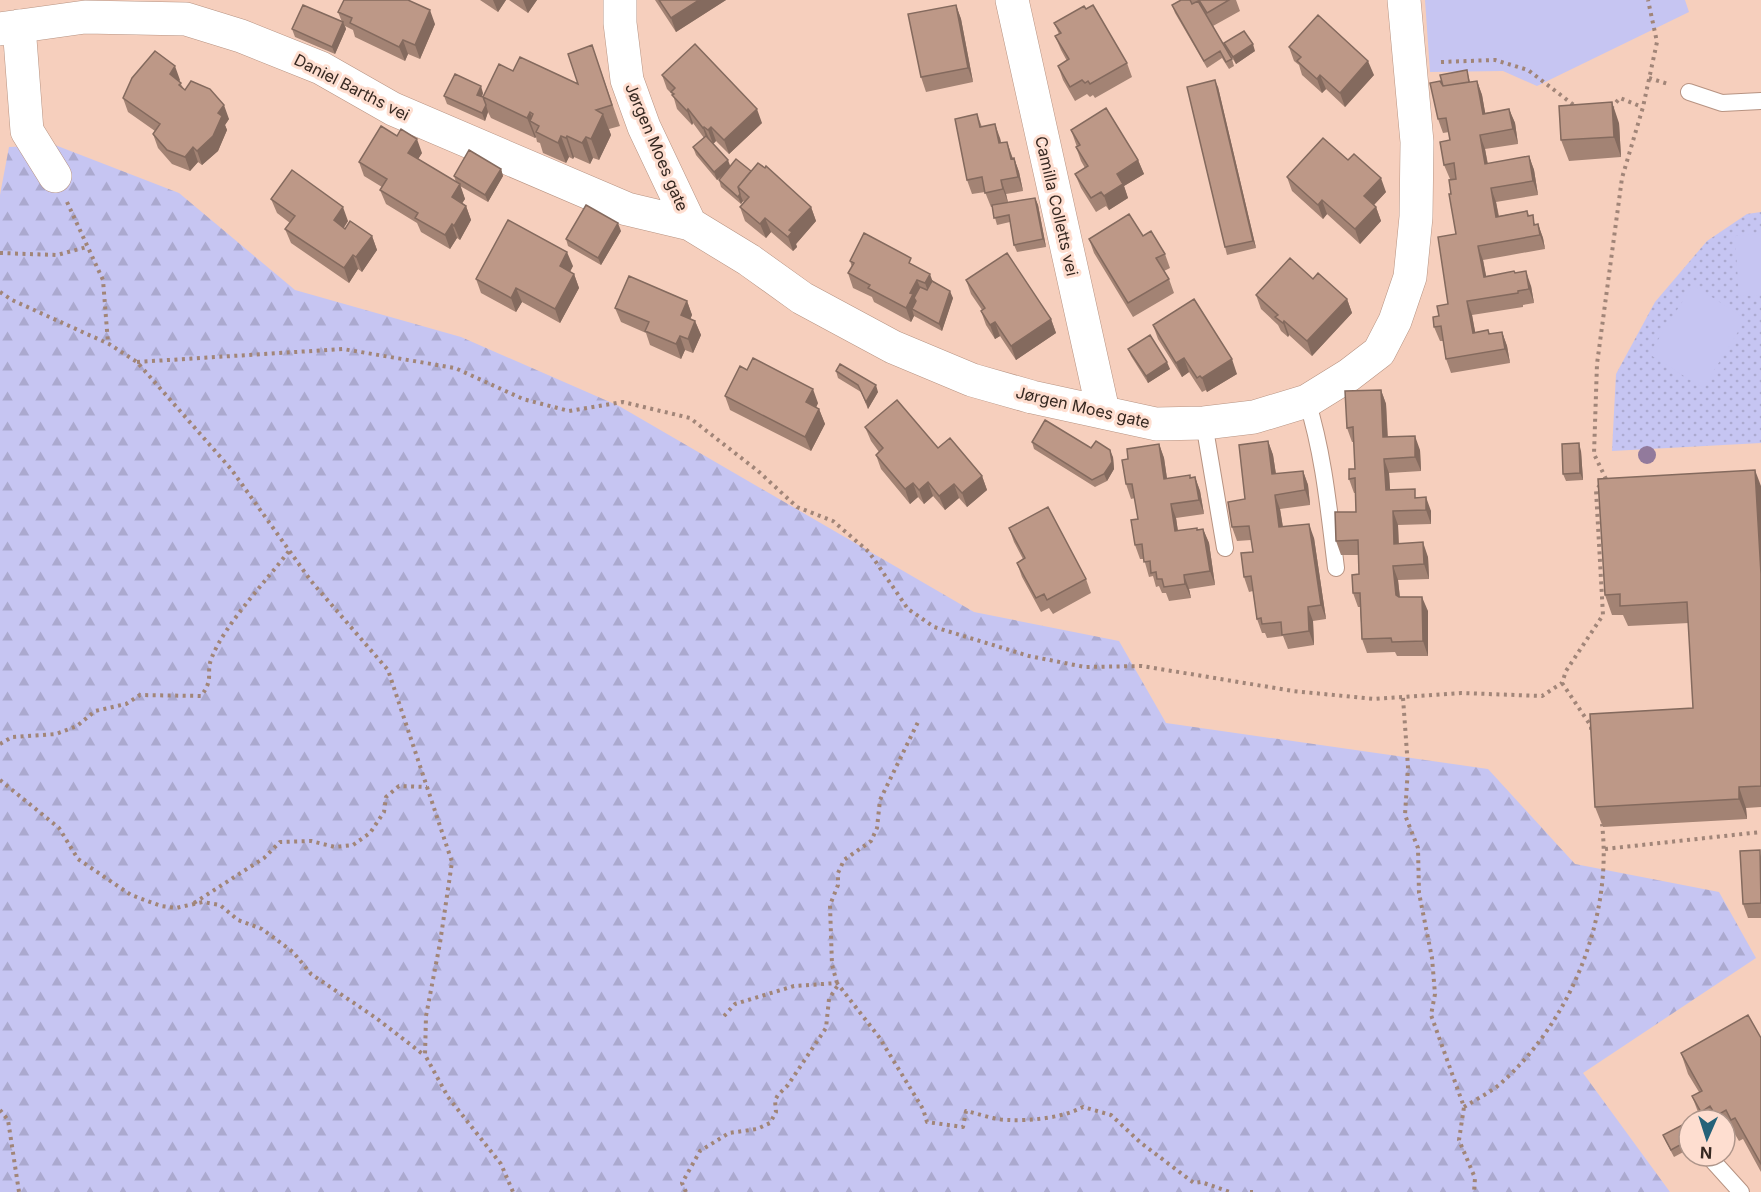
<svg xmlns="http://www.w3.org/2000/svg" width="1761" height="1192" viewBox="0 0 1761 1192" font-family="Inter,sans-serif">
<style>
.forest{fill:url(#forest-firs)}
.park{fill:url(#park-dots)}
.garden{fill:#c6c5f2}
.lines{fill:none;stroke-linecap:round;stroke-linejoin:round}
.lane-casing{stroke:#b79382;stroke-width:18}
.street-casing{stroke:#b79382;stroke-width:34}
.path{stroke:#a18578;stroke-width:4;stroke-dasharray:3 4.5;stroke-linecap:butt}
.lane{stroke:#fff;stroke-width:16}
.street{stroke:#fff;stroke-width:33}
.tree{fill:#927a9c}
.wall{fill:#a38374}
.shaded-wall{fill:#846a5e}
.building{fill:#bd9887;stroke:#846a5e;stroke-width:1.5}
.labels{text-anchor:middle;stroke-width:6;stroke-linejoin:round;paint-order:stroke}
.street-label{font-size:16px;fill:#362821;stroke:#feded0}
</style>
<defs>
<pattern id="forest-firs" width="22" height="20" patternUnits="userSpaceOnUse" patternTransform="scale(1.5)"><rect width="22" height="20" fill="#c6c5f2"/><path d="M5 1l3.5 6h-7zM16 11l3.5 6h-7z" fill="#aba9cf"/></pattern>
<pattern id="park-dots" width="8" height="8" patternUnits="userSpaceOnUse" patternTransform="scale(1.5)"><rect width="8" height="8" fill="#c6c5f2"/><path d="M2 2h.1M6 6h.1" fill="none" stroke="#aba9cf" stroke-width="1.8" stroke-linecap="round"/></pattern>
</defs>
<rect width="100%" height="100%" fill="#f6cfbd"/>
<!-- forest -->
<path class="forest" d="M55,145L179,193L295,290L461,337L619,406L974,612L1119,641L1166,723L1488,769L1575,864L1719,892L1756,958L1583,1073L1670,1192H0V195L9,147Z"/>
<!-- park -->
<path class="park" d="M1761,212V443L1612,451L1616,374L1655,302L1707,241L1747,214Z"/>
<!-- garden -->
<path class="garden" d="M1425,0H1685L1689,12L1537,86L1503,71L1430,72Z
M1761,234V295L1739,296L1735,236Z
M1693,285L1746,319L1703,388L1649,354Z"/>
<g class="lines">
<defs>
<path id="lane" d="M1689,92L1722,103L1761,101
M1307,401C1324,455 1329,512 1336,568
M1204,423L1225,548
M1712,1160L1741,1192"/>
<path id="street" d="M620,0V23L627,80L644,127L690,224L749,260L802,298L893,347L972,380L1032,397L1156,424L1204,423L1254,417L1307,401L1349,375L1379,352L1395,321L1410,277L1416,217L1417,142L1404,0
M1012,0L1103,411
M19,26L27,131L55,176
M0,29L85,17L186,19L241,36L321,68L393,109L627,209L690,224"/>
</defs>
<!-- lane casing -->
<use href="#lane" class="lane-casing"/>
<!-- street casing -->
<use href="#street" class="street-casing"/>
<!-- path -->
<path class="path" d="M1441,62L1495,60L1528,70L1575,106
M1649,78L1668,84
M1611,108L1620,98L1642,107
M67,202L103,280L108,343
M0,253L57,255L87,247
M0,292L12,300L109,344L137,362L231,469L311,581L388,670L452,862L440,943L426,1016L425,1055L448,1097L501,1164L513,1192
M137,362L343,349L455,368L523,399L569,411L623,402L690,418L758,471L797,507L833,521L869,552L908,609L934,627L1029,656L1085,667L1142,666L1293,691L1374,699L1461,693L1542,696L1562,683L1566,671L1603,615L1596,490L1601,484
M1606,479L1594,454L1597,364L1622,178L1643,107L1657,42L1648,0
M1562,683L1591,726V730
M1403,698L1408,767L1405,815L1418,848L1419,893L1432,958L1435,994L1431,1015L1464,1107L1459,1140L1475,1178L1474,1192
M0,744L12,737L56,734L77,726L95,711L126,704L140,695L201,696C215,678 205,673 212,657C225,624 267,580 289,551
M0,780L59,828L78,859L131,895L161,906L176,908L203,902L220,905L238,920L262,929L293,952L311,974L376,1018L424,1055
M1605,849L1761,832
M194,903L264,858L280,842L311,841L335,847L353,845L370,833L384,812L386,797L399,786L427,787
M837,983L832,965L830,905L838,885V873L844,860L871,841L877,828L880,800L919,720
M724,1016L735,1004L794,986L837,983L879,1037L923,1109L927,1122L963,1127L966,1111C980,1114 994,1120 1008,1120C1031,1121 1062,1118 1083,1107L1111,1115L1141,1143L1194,1183L1201,1182L1230,1192
M1464,1107C1475,1100 1489,1093 1499,1085C1570,1023 1613,918 1602,824
M0,1110L8,1120L19,1192
M686,1192L682,1183L700,1151L729,1133L757,1129L770,1123L776,1112L775,1100L778,1095L788,1085L826,1028L829,999L838,985
M1250,1192H1257"/>
<!-- lane -->
<use href="#lane" class="lane"/>
<!-- street -->
<use href="#street" class="street"/>
</g>
<!-- trees -->
<circle class="tree" cx="1647" cy="455" r="9"/>
<!-- wall -->
<path class="wall" d="M480,0H506L498,12Z
M509,0H537L528,13Z
M655,0H726L676,32Z
M1181,0H1236L1240,11L1213,26L1232,59L1234,66L1229,69L1222,58L1207,68L1175,13L1172,5Z
M956,5L961,19L973,82L926,92L921,77Z
M338,12L435,24L420,59L408,54L405,61L355,37L353,30L345,26L346,29L335,54L295,37L292,29L342,22Z
M1054,23L1127,63L1132,77L1095,98L1093,95L1090,97L1087,94L1075,101L1063,80L1058,66L1067,61L1061,50L1055,36L1059,34Z
M1224,43L1255,51L1236,64L1227,50Z
M592,45L620,126L609,129L611,135L599,160L593,158L590,164L574,157L573,159L569,157L566,163L543,153L540,143L537,142L536,137L535,138L491,118L488,112L485,121L447,104L444,96L483,93L482,97H483L513,71L578,84Z
M1289,47L1374,75L1345,107L1326,89L1322,93L1302,75L1299,65L1294,61Z
M1467,70L1470,82L1477,81L1482,95L1485,113L1509,109L1515,123L1518,144L1485,149L1488,164L1529,156L1534,170L1538,195L1496,202L1499,216L1527,211L1529,216L1536,225L1538,224L1543,238L1545,249L1483,260L1486,276L1515,273L1531,286L1534,303L1523,305V307L1472,315L1475,332L1489,334L1502,332L1507,346L1510,363L1451,373L1446,359L1443,341H1440L1434,327L1439,316L1448,304L1456,234L1451,194L1456,179H1450L1444,165L1450,140L1449,132L1443,133L1438,119L1442,85Z
M662,75L762,123L729,154L716,141L713,144L730,166L751,171L811,207L816,221L796,244L797,247L793,251L771,232L766,238L745,221L740,207L744,202L743,201L741,204L721,187L719,180L724,173L717,180L696,155L693,147L704,138L693,123L692,125L677,109L673,95L667,89Z
M180,80L179,81L184,89L229,119L225,125L227,130L218,151L202,165L198,162L190,171L172,164L158,148L153,134L155,131L128,112L123,98Z
M1218,87L1256,248L1227,255L1225,247Z
M977,114L982,127L1000,138L1001,143L1013,158H1014L1019,172L1023,191L1006,194L1008,202L1035,198L1038,205L1046,247L1017,252L1014,245L1010,222L997,225L992,207H991L985,192L972,194L967,180Z
M1619,123L1621,157L1569,161L1561,140Z
M1071,130L1138,160L1144,174L1124,186L1128,198L1109,210L1106,206L1096,212L1081,188L1075,174L1085,168L1081,161L1076,147H1077Z
M422,153L418,159L456,182L454,176L501,169L503,176L488,202L460,186L465,199L462,203L466,206L471,220L460,240L457,238L450,249L421,232L417,223L386,204L380,190L382,187L364,176L359,162Z
M1348,160L1386,192L1374,205L1376,207L1381,221L1360,244L1327,214L1323,219L1292,191L1287,177Z
M271,199L348,221L344,228L372,236L377,250L362,272L358,269L349,283L291,243L285,229L290,223L277,213Z
M621,231L601,265L568,246L566,239Z
M1143,236L1165,254L1170,268L1164,271L1169,279L1174,293L1133,317L1094,253L1089,239Z
M850,261L914,265L953,298L942,331L914,316L911,322L874,302L872,297L853,288L848,273L852,267Z
M573,266L570,272L574,274L579,288L560,323L522,302L516,312L481,293L476,279Z
M1313,279L1347,299L1352,313L1312,356L1289,335L1288,337L1281,331L1278,325L1261,309L1256,295Z
M966,280L1051,319L1056,333L1016,360L1000,336L995,339L986,325L981,311L982,310L971,294Z
M687,301L692,315L690,319L695,321L701,335L693,353L685,350L681,359L650,345L646,333L621,322L615,308Z
M1153,325L1237,374L1207,392L1206,390L1202,392L1189,372L1182,377L1158,339Z
M1128,349L1170,369L1148,383L1131,356Z
M836,371L878,392L868,409L861,392L838,378Z
M1381,390L1386,404L1388,437L1420,450L1421,471L1389,473L1390,490L1418,498L1431,511V524L1398,525L1399,544L1428,557L1429,579L1398,580L1400,597L1428,611V656H1397L1395,652L1367,653L1362,639L1360,607H1358L1353,593L1359,574L1358,555H1341L1336,541L1356,512V493H1354L1349,479L1355,469L1354,442H1352L1347,428Z
M725,396L818,403L816,408L819,409L825,424L811,451L730,410Z
M865,427L938,448L982,476L987,490L967,507L959,498L945,510L933,496L924,504L918,497L910,504L881,469L876,455L879,452L871,441Z
M1268,441L1273,455L1276,474L1303,471L1308,485L1310,505L1280,509L1283,527L1314,538L1326,619L1313,621L1314,645L1288,649L1283,636L1267,638L1265,633H1262L1257,619L1253,591L1249,592L1244,577L1253,552L1251,540L1237,541L1232,527L1245,499Z
M1032,442L1091,448L1113,457L1114,469L1107,481L1095,487L1034,449Z
M1159,444L1164,458L1167,478L1195,477L1200,491L1204,514L1176,518L1178,531L1203,529L1209,543L1215,585L1189,589L1191,598L1169,601L1166,593H1162L1159,586L1156,587L1153,576L1149,577L1144,559H1140L1135,545L1138,519L1135,498L1131,499L1126,484L1128,459Z
M1581,451L1583,480L1566,481L1563,474Z
M1761,486V807L1746,808L1747,819L1603,827L1595,807L1693,708L1689,623L1628,626L1623,615H1612L1605,595Z
M1009,528L1086,579L1091,593L1053,614L1049,608L1041,612L1022,577L1017,563L1023,559L1014,542Z
M1761,854V918H1748L1743,904Z
M1761,1038V1172L1743,1139L1739,1141L1733,1131L1725,1135V1120H1701L1692,1096L1699,1092L1688,1074L1681,1053Z
M1689,1125V1149L1674,1157L1666,1142L1663,1135Z"/>
<!-- shaded-wall -->
<path class="shaded-wall" d="M493,0H506L498,12Z
M523,0H537L528,13Z
M699,0H726L676,32L671,18Z
M956,5L961,19L973,82L968,68Z
M430,10L435,24L420,59L415,45Z
M343,22L346,29L335,54L332,47Z
M403,40L408,54L405,61L399,47Z
M1253,44L1255,51L1236,64L1233,57Z
M1368,61L1374,75L1345,107L1340,93Z
M175,66L180,80L175,88L170,74Z
M1320,75L1326,89L1322,93L1317,79Z
M1215,80L1218,87L1256,248L1253,241Z
M1477,81L1482,95L1488,128L1483,114Z
M481,86L483,93L480,102L477,95Z
M1612,102L1619,123L1621,157L1614,137Z
M224,105L229,119L225,125L227,130L218,151L202,165L197,151L218,113Z
M486,105L488,112L485,121L482,113Z
M688,109L693,123L692,125L687,111Z
M757,109L762,123L729,154L724,140Z
M1509,109L1515,123L1518,144L1513,129Z
M530,112L534,123L530,121L536,137L535,138L527,118Z
M603,114L611,135L599,160L591,139Z
M995,124L1000,138L1004,158L999,143Z
M704,127L710,141L708,143L703,128Z
M711,127L716,141L713,144L708,130Z
M1480,135L1485,149L1490,178L1485,164Z
M561,136L569,157L566,163L558,143Z
M567,136L574,157L573,159L566,138Z
M586,137L593,158L590,164L582,143Z
M417,139L422,153L413,167L408,153Z
M1007,142L1012,156L1016,173L1011,159Z
M193,147L198,162L190,171L185,157Z
M1529,156L1534,170L1538,195L1533,181Z
M1014,158L1019,172L1023,191L1018,177Z
M728,160L731,168L717,180L714,172Z
M1138,160L1144,174L1124,186L1128,198L1109,210L1104,196L1117,174Z
M501,169L503,176L488,202L485,195Z
M1381,178L1386,192L1369,210L1364,196Z
M1001,180L1006,194L1008,203L1003,189Z
M460,184L465,199L457,211L452,197Z
M1491,188L1496,202L1501,231L1496,217Z
M740,194L743,201L741,204L738,197Z
M1035,198L1038,205L1046,247L1043,239Z
M1322,200L1327,214L1323,219L1318,205Z
M466,206L471,220L460,240L454,226Z
M343,207L348,221L339,234L334,220Z
M811,207L816,221L796,244L797,247L793,251L788,237L789,230Z
M1376,207L1381,221L1360,244L1355,229Z
M765,218L771,232L766,238L760,224Z
M618,223L621,231L601,265L598,258Z
M452,224L457,238L450,249L445,235Z
M1538,224L1543,238L1545,249L1540,235Z
M372,236L377,250L362,272L356,257Z
M1478,246L1483,260L1489,291L1484,277Z
M567,252L573,266L565,280L560,266Z
M353,255L358,269L349,283L344,268Z
M1526,271L1531,286L1534,303L1529,289Z
M574,274L579,288L560,323L555,309Z
M930,274L935,288L930,297L925,283Z
M917,280L923,294L912,309L914,316L911,322L906,308L910,293Z
M516,288L522,302L516,312L511,298Z
M950,291L953,298L942,331L939,324Z
M1347,299L1352,313L1312,356L1307,341Z
M687,301L692,315L686,329L681,315Z
M1467,301L1472,315L1478,347L1473,333Z
M1051,319L1056,333L1016,360L1011,346Z
M695,321L701,335L693,353L688,339Z
M1284,321L1289,335L1288,337L1283,323Z
M995,322L1000,336L995,339L990,325Z
M1502,332L1507,346L1510,363L1505,349Z
M680,336L685,350L681,359L676,344Z
M1184,358L1189,372L1182,377L1176,363Z
M1232,359L1237,374L1207,392L1202,378Z
M1167,362L1170,369L1148,383L1146,376Z
M876,385L878,392L868,409L866,402Z
M813,389L818,403L811,417L806,402Z
M1381,390L1386,404L1388,451L1383,437Z
M819,409L825,424L811,451L805,437Z
M1415,436L1420,450L1421,471L1415,457Z
M1268,441L1273,455L1278,488L1272,474Z
M1579,443L1581,451L1583,480L1580,473Z
M1159,444L1164,458L1169,493L1164,479Z
M1110,450L1113,457L1114,469L1107,481L1104,474Z
M1384,459L1389,473L1391,504L1386,490Z
M1755,470L1761,486V574Z
M1303,471L1308,485L1310,505L1305,490Z
M982,476L987,490L967,507L962,493Z
M1195,477L1200,491L1204,514L1199,500Z
M928,482L933,496L924,504L919,490Z
M913,483L918,497L910,504L905,489Z
M954,484L959,498L945,510L939,496Z
M1275,495L1280,509L1285,541L1279,527Z
M1426,497L1431,511V524L1426,510Z
M1171,504L1176,518L1180,546L1175,531Z
M1393,511L1398,525L1399,558L1394,544Z
M1309,524L1314,538L1326,619L1321,605Z
M1203,529L1209,543L1215,585L1210,571Z
M1423,542L1428,557L1429,579L1424,564Z
M1393,566L1398,580L1401,609L1396,595Z
M1184,575L1189,589L1191,598L1185,584Z
M1422,597L1428,611V656L1423,641Z
M1308,607L1313,621L1314,645L1309,631Z
M1739,787L1746,808L1747,819L1739,799Z"/>
<!-- building -->
<path class="building" d="M344,0H408L430,10L415,45L403,40L399,47L350,23L352,18L338,12Z
M659,0H699L671,18Z
M1181,0H1190L1192,4L1198,1L1232,59L1226,62L1220,51L1204,61L1172,5Z
M1199,0H1229L1207,13Z
M303,5L343,22L332,47L292,29Z
M956,5L968,68L921,77L908,14Z
M1093,5L1127,63L1090,84L1088,81L1085,83L1082,80L1070,87L1058,66L1069,59L1055,36L1061,33L1054,23L1084,6L1086,9Z
M1318,15L1368,61L1340,93L1320,75L1317,79L1297,61L1301,57L1289,47Z
M1244,31L1253,44L1233,57L1224,43Z
M695,44L757,109L724,140L711,127L708,130L704,127L703,128L688,109L687,111L672,95L674,94L671,92L675,88L662,75Z
M592,45L612,105L596,110L603,114L591,139L586,137L582,143L567,136L566,138L561,136L558,143L536,132L539,126L530,121L533,114L530,112L527,118L483,97L499,64L513,71L520,57L578,84L568,54Z
M155,51L175,66L170,74L181,83L179,85L185,90L191,81L210,89L224,105L218,113L222,116L213,136L197,151L193,147L185,157L167,150L153,134L160,124L123,98L132,78Z
M1467,70L1469,82L1443,86L1440,75Z
M455,74L481,86L477,95L483,97L486,105L482,113L444,96Z
M1215,80L1253,241L1225,247L1187,87Z
M1440,81L1443,86L1477,81L1483,114L1509,109L1513,129L1480,135L1485,164L1529,156L1533,181L1491,188L1496,217L1527,211L1528,216L1533,215L1534,225L1538,224L1540,235L1478,246L1484,277L1514,271L1515,273L1526,271L1529,289L1518,291V293L1467,301L1473,333L1488,330L1489,334L1502,332L1505,349L1446,359L1441,326L1434,327L1433,317L1439,316L1437,306L1448,304L1438,237L1456,234L1449,194H1451L1449,180L1456,179L1454,163L1444,165L1440,142L1450,140L1446,118L1438,119L1430,83Z
M1612,102L1614,137L1561,140L1559,106Z
M1106,108L1138,160L1117,174L1123,184L1104,196L1101,192L1091,198L1075,174L1088,166L1076,147L1080,145L1071,130Z
M977,114L980,127L995,124L999,143L1007,142L1011,159L1014,158L1018,177L1001,180L1003,189L985,193L982,177L967,180L955,119Z
M381,126L397,136L401,129L417,139L408,153L460,184L452,197L466,206L454,226L452,224L445,235L415,218L418,213L380,190L387,179L359,162Z
M706,136L728,160L714,172L693,147Z
M1323,138L1348,160L1354,154L1381,178L1364,196L1376,207L1355,229L1322,200L1318,205L1287,177Z
M469,150L501,169L485,195L454,176Z
M736,159L751,171L738,187L740,194L738,197L719,180Z
M758,163L765,168L766,166L811,207L789,230L792,232L788,237L765,218L760,224L740,207L749,197L738,187Z
M292,170L343,207L334,220L345,229L350,221L372,236L356,257L353,255L344,268L285,229L295,216L271,199Z
M1035,198L1043,239L1014,245L1009,215L994,218L992,205Z
M586,205L618,223L598,258L566,239Z
M1129,214L1143,236L1151,231L1165,254L1156,258L1169,279L1128,303L1089,239Z
M508,220L567,252L560,266L574,274L555,309L516,288L511,298L476,279Z
M864,233L911,258L909,263L930,274L925,283L917,280L910,293L913,294L906,308L868,288L870,285L848,273L854,263L850,261Z
M1007,253L1051,319L1011,346L995,322L990,325L981,311L985,308L966,280Z
M1290,258L1313,279L1318,273L1347,299L1307,341L1284,321L1283,323L1275,317L1278,315L1256,295Z
M629,276L687,301L681,315L695,321L688,339L680,336L676,344L645,331L649,322L615,308Z
M932,281L950,291L939,324L912,309L916,301L914,298L920,287L927,290Z
M1194,299L1232,359L1202,378L1200,376L1197,378L1184,358L1176,363L1153,325Z
M1150,335L1167,362L1146,376L1128,349Z
M753,358L813,389L806,402L819,409L805,437L725,396L740,366L747,370Z
M840,364L876,385L866,402L858,385L836,371Z
M1381,390L1383,437L1415,436V457L1384,459L1386,490L1415,489V498L1426,497V510L1393,511L1394,544L1423,542L1424,564L1393,566L1396,595L1399,597H1422L1423,641L1392,642L1391,638L1362,639L1360,593H1353L1352,575L1359,574L1358,540L1336,541L1335,512H1356L1355,478L1349,479V469H1355L1353,427L1347,428L1345,391Z
M897,400L938,448L950,438L982,476L962,493L954,484L939,496L928,482L919,490L913,483L905,489L876,455L883,448L865,427Z
M1045,420L1091,448L1096,441L1110,450L1112,462L1104,474L1092,480L1032,442Z
M1268,441L1272,474L1303,471L1305,490L1275,495L1279,527L1309,524L1321,605L1308,607L1309,631L1282,635L1281,622L1262,624L1261,618L1257,619L1251,576L1244,577L1241,553L1253,552L1249,526L1232,527L1228,502L1245,499L1239,445Z
M1579,443L1580,473L1563,474L1562,444Z
M1159,444L1164,479L1190,475V478L1195,477L1199,500L1171,504L1175,531L1197,528V530L1203,529L1210,571L1184,575L1185,584L1164,587L1162,579H1157L1156,572L1151,573L1150,561L1144,562L1142,544L1135,545L1131,520L1138,519L1132,484H1126L1122,460L1128,459L1127,449Z
M1755,470L1761,574V786L1739,787V799L1595,807L1590,714L1693,708L1687,602L1620,606V594L1605,595L1598,479Z
M1048,507L1086,579L1047,600L1044,594L1036,598L1017,563L1025,558L1009,528Z
M1760,850L1761,903L1743,904L1740,851Z
M1748,1015L1761,1038V1164L1735,1118L1731,1120L1726,1110L1716,1116L1710,1106L1701,1112L1692,1096L1702,1091L1681,1053Z
M1688,1122L1689,1125V1140L1671,1150L1663,1135Z"/>
<g class="labels">
<!-- street labels -->
<g class="street-label">
<text transform="translate(352 87) rotate(27)" y="6">Daniel Barths vei</text>
<text transform="translate(657 147) rotate(67)" y="6">Jørgen Moes gate</text>
<text transform="translate(1057 206) rotate(77)" y="6">Camilla Colletts vei</text>
<text transform="translate(1083 407) rotate(13)" y="6">Jørgen Moes gate</text>
</g>
</g>
<!-- north arrow -->
<g transform="translate(1707 1138) rotate(183)"><circle r="28" fill="#feded0" stroke="#ae958a" stroke-width="1.5"/>
<path d="M0-4.5L10 22L0 15L-10 22Z" fill="#256279"/>
<text y="-9" font-size="16" font-weight="bold" text-anchor="middle" fill="#362821">N</text>
</g>
</svg>
